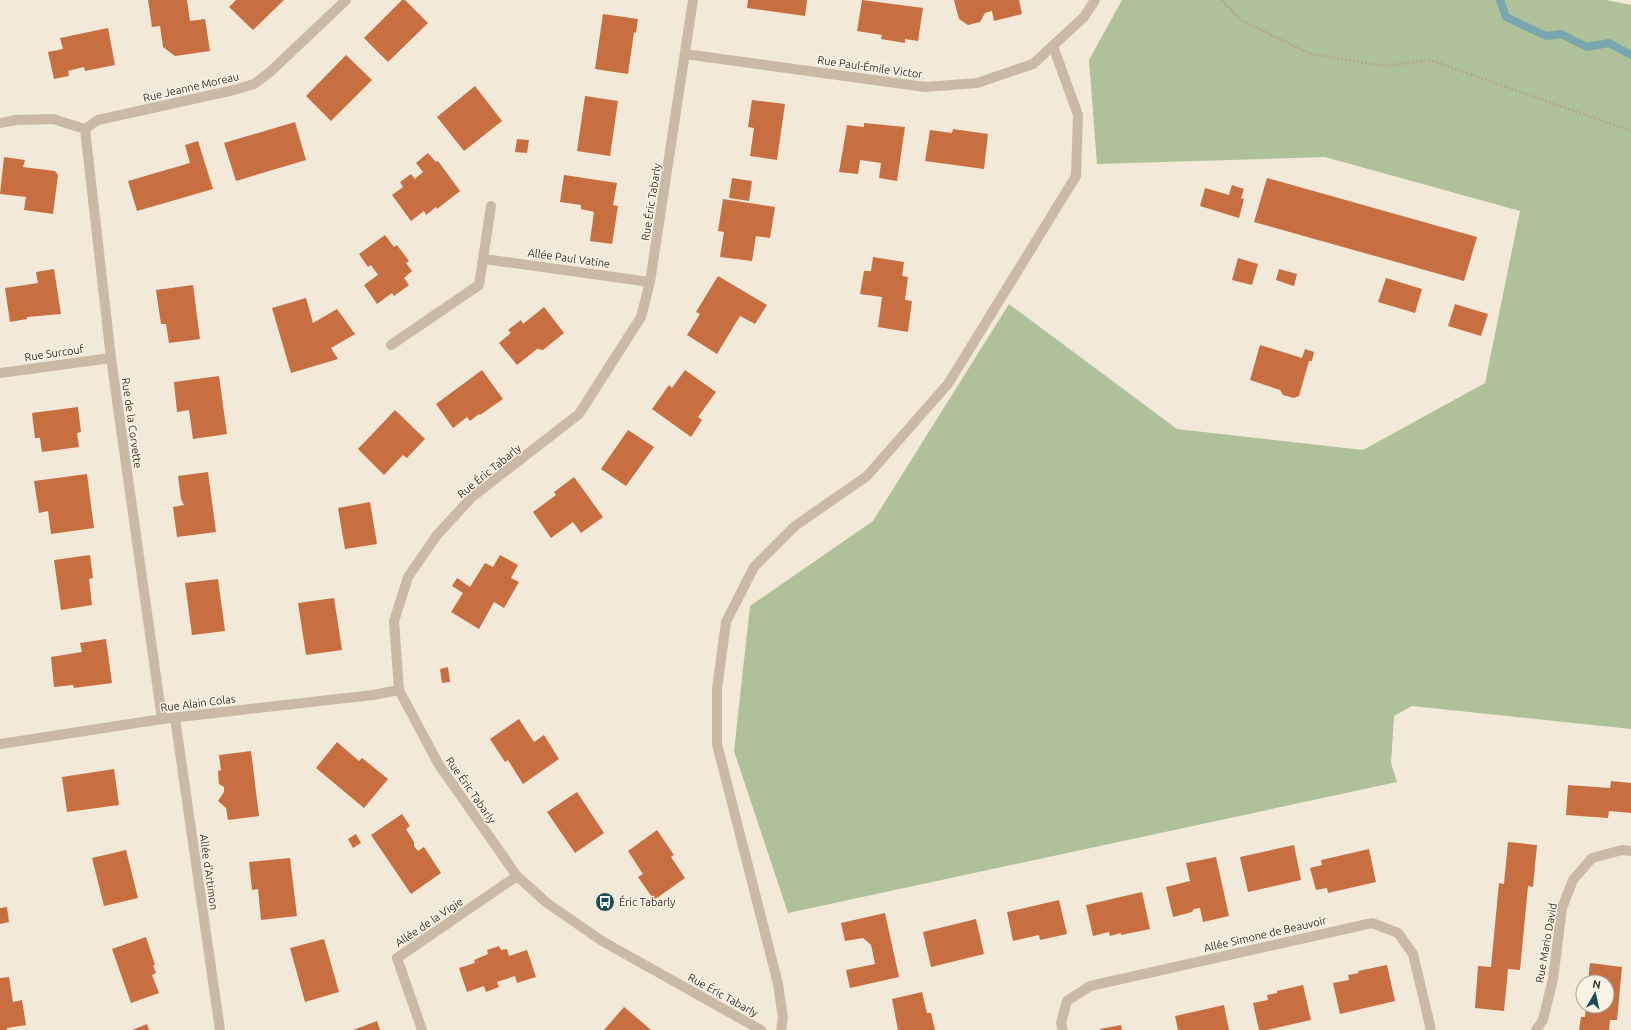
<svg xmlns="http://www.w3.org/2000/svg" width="1631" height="1030" viewBox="0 0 1631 1030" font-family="Ubuntu,sans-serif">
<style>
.green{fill:#afc199}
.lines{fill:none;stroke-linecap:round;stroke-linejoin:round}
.stream{stroke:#78a7af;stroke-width:8}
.building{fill:#c86f41}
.path{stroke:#b5a48f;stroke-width:2.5;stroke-dasharray:2 2;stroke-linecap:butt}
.minor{stroke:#cab9a5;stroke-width:10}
.labels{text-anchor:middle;stroke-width:3;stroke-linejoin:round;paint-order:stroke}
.street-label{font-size:11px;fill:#352d26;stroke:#f9f2e5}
.poi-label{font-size:11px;fill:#352d26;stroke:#f9f2e5;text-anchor:start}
</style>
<rect width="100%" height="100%" fill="#f2e9d9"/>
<!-- green -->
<path class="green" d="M1122,0H1606L1631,5V729L1412,706L1394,716L1391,763L1397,782L788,913L734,751L750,606L873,521L1009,304L1177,429L1363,450L1485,383L1520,211L1325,157L1097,164L1089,60Z"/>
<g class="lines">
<!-- stream -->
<path class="stream" d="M1500,0L1506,17L1546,36L1561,34L1587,47L1609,43L1631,55"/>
</g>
<!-- building -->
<path class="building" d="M148,0H187L190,21L205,19L210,51L175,56L163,47L160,26L152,27Z
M236,0H284L253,30L229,7Z
M402,0H405L428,23L388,62L364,38Z
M748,0H807L805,16L747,8Z
M862,0L923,8L918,41L905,39V43L881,39L882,35L857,31Z
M954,0H1019L1022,14L994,21L992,11L985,13L980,22L968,25L959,19Z
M603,14L638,19L636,33L634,32L628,74L595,69Z
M108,28L115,65L85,71L84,67L68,71L69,76L54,79L48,52L63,49L60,38Z
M346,55L372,80L331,121L306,96Z
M475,86L502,121L464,151L437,117Z
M585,96L618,101L610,156L577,151Z
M752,100L785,104L777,160L750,156L754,128L748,127Z
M295,122L306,160L236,181L224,143Z
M864,123L905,127L897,181L879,178L881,163L860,160L858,174L839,172L847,125L864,127Z
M953,129L988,134L984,169L925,161L930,130L952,133Z
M517,139L529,140L527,153L515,152Z
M198,141L213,189L137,211L128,181L190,163L185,145Z
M428,153L436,162L438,161L460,191L437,209L436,207L426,215L424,211L411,221L392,195L403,187L400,182L411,174L415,179L423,172L416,163Z
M4,157L25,160L23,167L55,171L58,175L53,214L24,210L26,197L0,194Z
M564,175L617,183L613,205L618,206L612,244L590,241L594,212L581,209V205L560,202Z
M732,178L752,181L749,201L729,198Z
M1267,178L1477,237L1464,281L1254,222Z
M1232,185L1244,189L1241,198L1244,199L1239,218L1200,206L1205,188L1229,195Z
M723,199L775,207L770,238L756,236L752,261L720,257L724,232L718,231Z
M385,235L394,247L397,245L409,261L406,263L412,271L404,278L409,285L394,296L392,293L377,304L364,285L378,275L371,265L368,267L359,254Z
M873,257L904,262L902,276L908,277L905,300L912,301L908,332L878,327L882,297L860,294L864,271H871Z
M1238,258L1258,264L1252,285L1232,280Z
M54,269L61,314L27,317V319L10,322L5,288L38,283L36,272Z
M1279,269L1297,274L1294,286L1276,280Z
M718,276L767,305L755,324L740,316L717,354L687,335L700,314L696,312Z
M1386,278L1422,289L1415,313L1378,302Z
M193,285L200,339L169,343L166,324H161L156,290Z
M306,298L313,323L337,309L355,334L331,348L338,359L291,373L272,308Z
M1455,304L1488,314L1481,336L1448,326Z
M544,307L564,333L543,350L537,349L517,365L499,343L511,333L508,330L521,320L523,324Z
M1260,345L1302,358L1305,349L1314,352L1312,361H1309L1299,396L1294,398L1283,395L1280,390L1250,380Z
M482,370L503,399L480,415L479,414L470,421L467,417L453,428L436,404Z
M685,370L716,392L698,417L702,420L691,437L652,409L669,385L672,388Z
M219,376L227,434L193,439L189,410L177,412L174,382Z
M78,407L81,432L77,433L79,447L42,452L40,438H35L32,413Z
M395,410L425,439L407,458L403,455L384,475L358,449Z
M628,430L654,447L626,486L601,469Z
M208,472L216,532L177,537L173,507L184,505L181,499L178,476Z
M87,474L94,528L51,534L48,511L39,513L34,481Z
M574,477L603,517L581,533L573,522L551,538L533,512L556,495L554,492Z
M370,502L377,544L345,549L338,508Z
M90,555L93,578L89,579L92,605L61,610L54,560Z
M500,555L518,565L511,578L519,582L504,608L494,602L479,629L451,612L463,593L452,586L457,578L470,587L485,563L493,567Z
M218,579L225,631L192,635L185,583Z
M334,598L342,650L306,655L298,603Z
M106,639L112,683L74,688L73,685L54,687L51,657L82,652L80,643Z
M448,667L450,682L442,683L440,669Z
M519,719L534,742L544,735L559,759L523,784L508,760L505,762L490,739Z
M337,742L359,761L362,758L388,779L364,808L316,768Z
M251,751L259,816L228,820L226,808L218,801L224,792V787L219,784L218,771L221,770L219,755Z
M114,769L119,805L67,812L62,777Z
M1611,781L1631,783V813L1609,811L1608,818L1566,815L1568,785L1610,788Z
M577,792L604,833L575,853L547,812Z
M402,814L410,826L406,829L414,842V846L418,851L424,847L441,873L411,894L371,835Z
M657,830L674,855L671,857L685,878L654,900L638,877L643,874L628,851Z
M356,834L361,843L353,848L348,839Z
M1508,842L1537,845L1533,887L1528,886L1520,970L1508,969L1504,1011L1475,1008L1478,966L1491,967L1499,883L1504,884Z
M1294,845L1301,880L1248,892L1240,857Z
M1369,849L1376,882L1328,893L1327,888L1316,890L1310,868L1322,865L1321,860Z
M126,850L138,898L104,906L92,858Z
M1216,857L1229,916L1203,922L1200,908L1194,909L1192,912L1173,917L1166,887L1190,881L1186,863Z
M290,858L297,916L261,920L258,889L252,890L249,862Z
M1142,892L1150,929L1121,935V933L1110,936L1109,932L1093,936L1086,905Z
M1059,900L1067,934L1040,940L1039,935L1013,941L1007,912Z
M7,907L9,922L0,924V908Z
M885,913L899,977L850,988L846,970L875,964L871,945L863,938L845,941L841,923Z
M976,919L984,954L931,967L923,932Z
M146,937L155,965H153L156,973L152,975L159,993L131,1003L112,949Z
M324,939L339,992L305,1002L290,948Z
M499,946L501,950L507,949L509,956L527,950L536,977L517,983L515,976L497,982L499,987L486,992L484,986L467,992L459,968L475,963L474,960L488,954L487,950Z
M1590,963L1622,967L1617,1020H1610L1609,1030H1579L1581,1017H1585L1586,1006H1607V982H1588Z
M1387,965L1395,1001L1340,1014L1333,983L1349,980L1348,975L1359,973L1358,971Z
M9,977L13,1002L22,1000L26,1025L7,1028V1030H0V978Z
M1303,985L1311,1020L1267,1030H1259L1253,1003L1268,1000L1267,995L1277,993V991Z
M922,992L927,1013H931L935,1030H898L892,999Z
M1224,1005L1229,1030H1178L1175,1016Z
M624,1007L643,1023L651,1030H604Z
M377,1021L380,1030H353Z
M147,1024L149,1030H132Z
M1121,1025L1122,1030H1100V1029Z"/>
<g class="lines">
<!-- path -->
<path class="path" d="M1222,0L1241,20L1311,54L1384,66L1430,60L1631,131"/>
<!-- minor -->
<path class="minor" d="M693,0L650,282L641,317L579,414L472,497L437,535L408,577L394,621L399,690L439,765L517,876L547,903L602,941L761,1030
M685,54L925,87L977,83L1033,64L1084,17L1095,0
M0,123L16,120L53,119L85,129
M85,129L111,358L162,719
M85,129L98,120L234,90L254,84L270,72L346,0
M484,259L650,282
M391,345L479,285L491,206
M0,373L111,358
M175,718L220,1030
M0,744L162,719L373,695L399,690
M422,1030L397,958L517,876
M781,1030L783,1018L778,984L717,744V689L726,622L754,567L795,526L867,476L948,384L1076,176L1078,115L1053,46
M1063,1030L1061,1023L1067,1001L1090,986L1372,923L1398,933L1413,954L1431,1030
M1536,1030L1543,1020L1553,979L1562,908L1573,880L1592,858L1622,850L1631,851"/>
</g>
<!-- icons -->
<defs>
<symbol id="bus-disc" viewBox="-11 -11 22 22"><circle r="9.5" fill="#1c4d57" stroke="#f9f2e5"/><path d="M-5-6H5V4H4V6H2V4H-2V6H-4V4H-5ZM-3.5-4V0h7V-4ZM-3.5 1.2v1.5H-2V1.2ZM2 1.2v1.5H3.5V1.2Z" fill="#fff"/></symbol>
</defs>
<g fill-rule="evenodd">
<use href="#bus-disc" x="594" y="891" width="22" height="22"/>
</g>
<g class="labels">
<!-- street labels -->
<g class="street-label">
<text transform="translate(870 67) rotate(8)" y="4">Rue Paul-Émile Victor</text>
<text transform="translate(191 87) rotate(-13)" y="4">Rue Jeanne Moreau</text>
<text transform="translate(651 202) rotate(-81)" y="4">Rue Éric Tabarly</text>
<text transform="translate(569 258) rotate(8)" y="4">Allée Paul Vatine</text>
<text transform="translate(54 353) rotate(-8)" y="4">Rue Surcouf</text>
<text transform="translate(132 423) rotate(82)" y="4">Rue de la Corvette</text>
<text transform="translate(489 471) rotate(-39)" y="4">Rue Éric Tabarly</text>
<text transform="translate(198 703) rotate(-7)" y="4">Rue Alain Colas</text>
<text transform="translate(471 790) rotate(55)" y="4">Rue Éric Tabarly</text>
<text transform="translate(209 872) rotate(82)" y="4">Allée d'Artimon</text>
<text transform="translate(429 922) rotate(-34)" y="4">Allée de la Vigie</text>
<text transform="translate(1265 934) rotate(-13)" y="4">Allée Simone de Beauvoir</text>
<text transform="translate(1546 943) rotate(-80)" y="4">Rue Mario David</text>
<text transform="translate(723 995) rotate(29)" y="4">Rue Éric Tabarly</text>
</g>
<!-- poi labels -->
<g class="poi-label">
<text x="619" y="906">Éric Tabarly</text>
</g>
</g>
<!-- north arrow -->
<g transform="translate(1595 994) rotate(9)"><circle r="19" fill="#f9f2e5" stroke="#aba399"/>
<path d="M0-3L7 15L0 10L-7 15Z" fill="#1c4d57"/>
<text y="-6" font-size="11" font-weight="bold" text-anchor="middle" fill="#352d26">N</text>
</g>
</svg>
